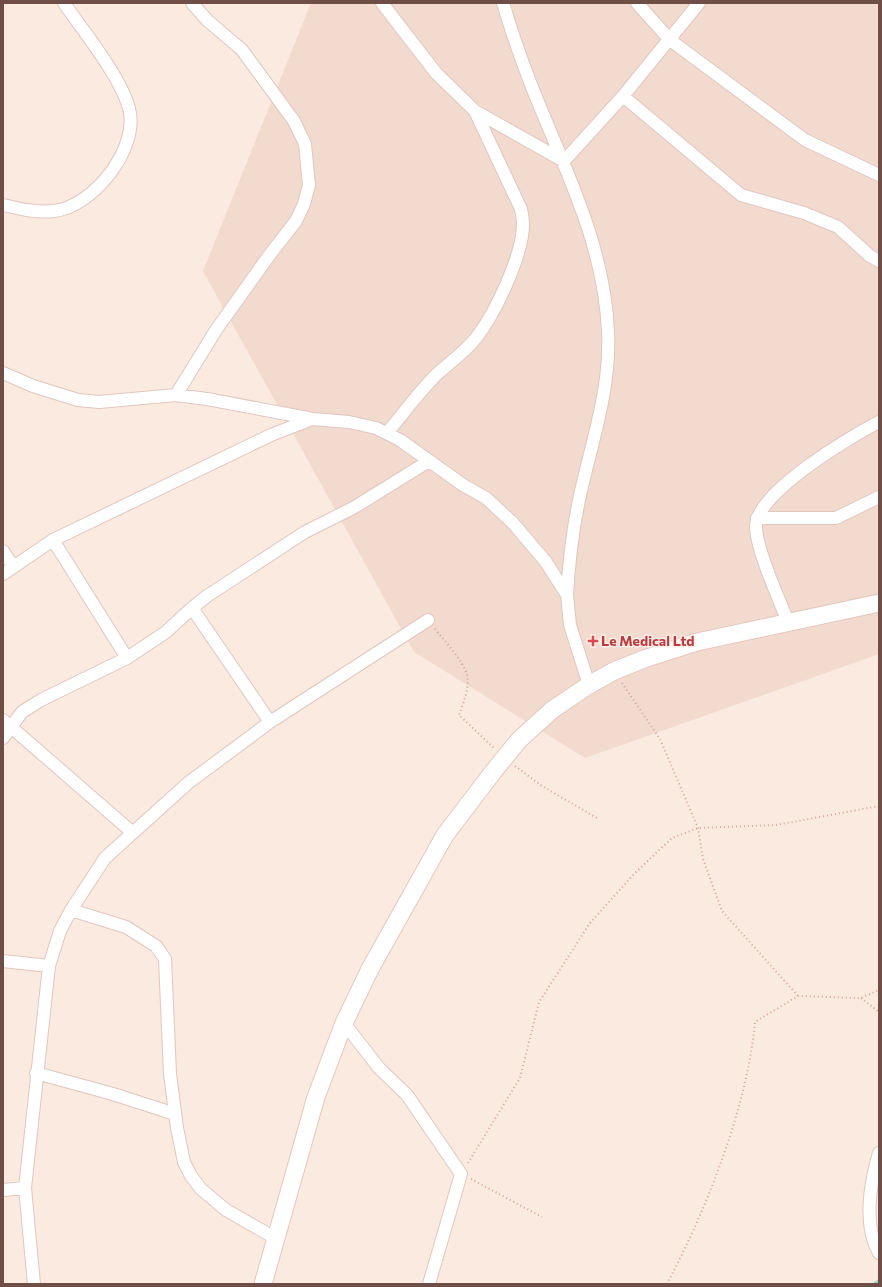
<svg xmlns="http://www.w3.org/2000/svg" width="882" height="1287" viewBox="0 0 882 1287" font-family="Commissioner,sans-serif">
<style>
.residential{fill:#f2dace}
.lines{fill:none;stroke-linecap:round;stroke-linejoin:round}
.stream{stroke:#9cd4d1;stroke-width:3.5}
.street-casing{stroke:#e0c7bf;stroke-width:14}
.secondary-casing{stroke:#e5c7bc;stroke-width:19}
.path{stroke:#d3a69c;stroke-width:2;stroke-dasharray:1 3;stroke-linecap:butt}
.street{stroke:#fff;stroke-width:12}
.secondary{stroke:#fff;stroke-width:17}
.health-dot{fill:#e0444e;stroke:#feefe4;stroke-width:1.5}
.labels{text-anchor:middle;stroke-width:3;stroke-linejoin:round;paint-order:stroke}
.health-label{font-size:14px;font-weight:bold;fill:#be3a42;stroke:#feefe4;text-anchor:start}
</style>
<rect width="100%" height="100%" fill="#fbeadf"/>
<!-- residential -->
<path class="residential" d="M311,3H879V654L585,758L414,652L203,271Z"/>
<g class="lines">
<!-- stream -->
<path class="stream" d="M875,1284L879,1281"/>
<defs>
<path id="street" d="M382,3L436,73L475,111L564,161L623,96L699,3
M503,3C511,30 520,56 530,82C562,164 604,241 608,331C611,386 593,438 581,491C573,526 569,560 567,595
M637,3L670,40L805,140L879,175
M623,96L741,195L804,213L838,227L870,256L879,261
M3,205C20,209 37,213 54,211C93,207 140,148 129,108C120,76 84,32 64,3
M3,373L33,386L78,400L99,402L176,395L207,399L313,419L349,422L376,428L400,440L463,485L486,498L512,522L546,562L567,595L570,625L589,685
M176,395L216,330L268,257L296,221L304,204L309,185L305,144L294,121L242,50L207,20L192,3
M387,433C403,414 418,393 436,375C449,363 465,352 476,338C495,314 523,255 523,224C523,219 522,214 521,209L475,111
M757,518H836L879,497
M53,540L127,658
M3,551L13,566
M3,574L53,540L271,435L312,419
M788,622C779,599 756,549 756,526C756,493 851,436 879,422
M3,720L133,833
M270,722L428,620
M3,738L22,712L41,700L127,658L166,632L192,608
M71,910L126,927L156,946L165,959L170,1074L177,1128L184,1162L191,1176L201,1189L226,1210L275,1238
M3,961L49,966
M344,1023L379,1068L407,1095L461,1174L429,1284
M36,1073L113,1094L175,1114
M879,1153C870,1183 863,1226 879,1253
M3,1190L25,1188
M34,1284L25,1188L49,966L60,931L71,910L105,858L188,783L270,722L192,608L207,596L305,532L353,508L429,461"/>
<path id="secondary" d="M263,1284L316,1097L344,1023L370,969L445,835L493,772L519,740L552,710L589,685L614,671L644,659L697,642L879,603"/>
</defs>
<!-- street casing -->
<use href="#street" class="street-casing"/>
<!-- secondary casing -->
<use href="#secondary" class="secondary-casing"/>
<!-- path -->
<path class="path" d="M435,629C444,640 464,662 467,675C470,688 463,704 459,715L495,749
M622,683L660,739L698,828L703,859L722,911L798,996
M515,766L542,786L597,818
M861,998L879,1012
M468,1163L520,1078L539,1002L590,923L634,874L672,838L698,828L776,825L879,806
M471,1179L542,1217
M667,1284C707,1208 747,1108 755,1022L798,996L861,998L879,990"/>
<!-- street -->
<use href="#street" class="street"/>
<!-- secondary -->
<use href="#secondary" class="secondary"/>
</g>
<!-- markers -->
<path class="health-dot" d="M591 635h4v4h4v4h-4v4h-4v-4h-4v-4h4z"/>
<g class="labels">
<!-- health labels -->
<g class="health-label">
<text x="601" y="646">Le Medical Ltd</text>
</g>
</g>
<!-- border -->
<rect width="882" height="1287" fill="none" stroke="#704e48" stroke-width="8"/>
</svg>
